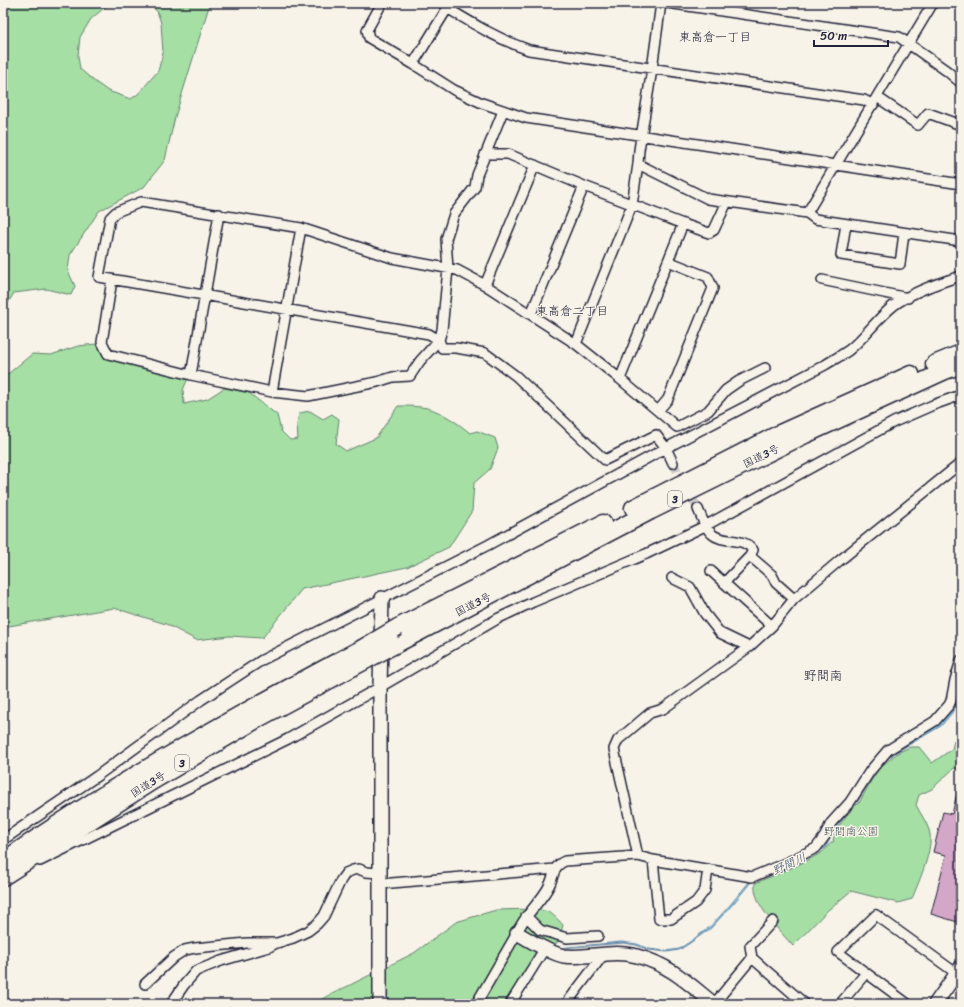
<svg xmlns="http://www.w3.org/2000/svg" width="964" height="1007" viewBox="0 0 964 1007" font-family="Sriracha,'Klee One',sans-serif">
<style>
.green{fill:#a5dfa4;stroke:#648070}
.water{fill:#8bcbec;stroke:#6187a5}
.building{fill:#d4a6c8;stroke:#22223b}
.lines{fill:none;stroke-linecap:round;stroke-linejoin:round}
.street-tunnel{stroke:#ccc9c5;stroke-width:9;stroke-dasharray:9 4.5;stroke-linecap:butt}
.street-casing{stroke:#22223b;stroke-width:12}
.secondary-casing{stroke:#22223b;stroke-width:16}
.highway-casing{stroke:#22223b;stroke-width:19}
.street{stroke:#f7f3e8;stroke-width:9}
.secondary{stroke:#f7f3e8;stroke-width:13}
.highway{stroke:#f7f3e8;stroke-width:16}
.highway-bridge-casing{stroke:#22223b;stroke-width:19;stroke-linecap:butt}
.highway-bridge{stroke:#f7f3e8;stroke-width:16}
.labels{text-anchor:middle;stroke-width:3;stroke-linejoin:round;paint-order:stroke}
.shield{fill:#f7f3e8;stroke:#62616f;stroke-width:1}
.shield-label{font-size:10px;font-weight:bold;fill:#22223b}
.street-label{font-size:11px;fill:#22223b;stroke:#f7f3e8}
.park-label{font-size:11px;fill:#435155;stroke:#f7f3e8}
.neighbourhood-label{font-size:12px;fill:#22223b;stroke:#f7f3e8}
.water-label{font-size:12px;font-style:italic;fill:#425570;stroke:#f7f3e8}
.quarter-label{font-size:13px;fill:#22223b;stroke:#f7f3e8}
</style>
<rect width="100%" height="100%" fill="#f7f3e8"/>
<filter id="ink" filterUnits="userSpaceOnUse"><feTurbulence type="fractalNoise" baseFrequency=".025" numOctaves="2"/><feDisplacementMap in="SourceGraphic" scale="8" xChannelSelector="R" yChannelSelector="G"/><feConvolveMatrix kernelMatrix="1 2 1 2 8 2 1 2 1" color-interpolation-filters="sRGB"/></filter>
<g filter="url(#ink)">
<!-- green -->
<path class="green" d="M3,3H110L91,19L80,37L78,56L80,69L94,81L108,91L131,99L138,94L158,71L163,53L161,23L157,11L146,3H210L175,117L165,160L144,187L99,211L70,255L68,271L75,286L71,295L46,289L14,293L3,311Z
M96,344L129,363L188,378L183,390L184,404L207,399L224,388L249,393L277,415L281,431L290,440L298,439L297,425L299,413L310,411L323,419L332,414L339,419L336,444L346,451L376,438L398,406C406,406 413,406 421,407C437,408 458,423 470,433L477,431L495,438L498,448L490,469L474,483L472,511L449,547L407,567L302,589L262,638L230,636L196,640L166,624L114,608L3,627V378L32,354L51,355L78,346Z
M961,738V769L954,768L932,789L919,795L916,805C920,813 926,821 929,830C935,847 918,883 912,899L898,903L851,891L828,910L793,946C780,931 752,904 755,883C778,874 800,865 821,853C826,850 828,844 834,841L833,840C837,824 848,814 859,802V803L871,781L880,767L899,752L910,747H919L932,763L952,749L954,741Z
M534,909C550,911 552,913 563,925L559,940L506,1004H312L414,953L456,922L496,910Z"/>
<!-- water -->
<path class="water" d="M961,674V687L958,699L952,713L941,726L895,753L879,766L858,801L839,823L825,848L790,867L751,882L733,904L711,928L690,943L679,950L667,952L649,950L636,945L624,943L559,948L621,942L637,944L649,949L666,951L679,949L691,941L711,926L730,905L750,881L823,846L835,824L887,755L936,725Z"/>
<!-- building -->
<path class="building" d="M958,789H961V923L931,914L946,855L933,852L943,812L952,814Z"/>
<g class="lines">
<!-- street-tunnel -->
<path class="street-tunnel" d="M673,463L698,509"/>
<defs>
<path id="street" d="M382,3L367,30L369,38L413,64L454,90L482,103L526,118L961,184
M667,3L899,37L947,71L961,83
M447,8C475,25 498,39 529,50L864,100L873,105
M413,64L450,4
M877,97L918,125L928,113L961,125
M485,154H508L584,186L683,224L620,379
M638,164L708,199L807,213L815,219L961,241
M807,213L933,3
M683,224L709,233L714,230L727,202
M846,224L841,255L900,264L904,233
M112,280L102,342L108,354L191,375L272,392L308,396L377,382L393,377L410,376L420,361L439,340L442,330L448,269L446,239L454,214L475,187L477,175L503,111
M822,280L908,298
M485,285L535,165
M531,314L584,186
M576,344L632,205L638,164L639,150L652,69L661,3
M191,375L219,214
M272,392L301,228
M658,411L668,399L713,288L708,277L668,261
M673,463L666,448L656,435L605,460L516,376L485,353L456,348H442L439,340L429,334L99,277L110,218L116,212L141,202L301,228L392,258L457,270L485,285L576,344L620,379L677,427L708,411L726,390L739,381L765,368
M698,509C702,518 705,528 712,534C723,544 743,536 753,550L750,556L772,575L776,583L794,599
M711,571L772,626
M672,578L690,587L705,614L720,633L749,647
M724,583L750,556
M3,840L97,776L201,700L262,660L488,545L666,448L825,365C833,360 842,355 849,350C865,337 877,319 893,306C910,293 941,282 961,276
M638,856L614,749L618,740L650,713L663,709L749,647L772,626L794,599L839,561L961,463
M653,860L659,919H671L696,902L705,890L708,869
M40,861L288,739L380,687L499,618L533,602L646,554L705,526L894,422L933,405L961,395
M380,884L555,869
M526,916L540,930L567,938L598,936
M752,958L750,946L773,921
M145,984L174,957L185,950L195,948L247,943H277L293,938L308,931L317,924L324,916L341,880L346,873L353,870L359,869L366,872L380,873
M171,1004L184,985L196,971L221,961L269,947L276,943
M476,1004L517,933C524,914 542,902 550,884C555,873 553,866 565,861L638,856L653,860L752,877L788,862L816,848L825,836L831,823L850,802L870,771L888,750L935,721L949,705L951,701L955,680L961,660
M510,1004L545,948
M566,1004L604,954
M714,1004L752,958L805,1004
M840,1004L866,973
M908,1004L838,952L876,915L956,973"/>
<path id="secondary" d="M517,933C529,940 551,954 564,956C588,959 612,949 637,956C670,965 688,983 714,1004
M380,1004V687L382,598
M935,1004L961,967"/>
<path id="highway" d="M934,364L961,353
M633,508L780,433L911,374
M398,627L603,523
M395,645L651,511L805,435L945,371L961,365
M3,861C118,780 242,712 366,646
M3,877L153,781L258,719L367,660"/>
</defs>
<!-- street casing -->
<use href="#street" class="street-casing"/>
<!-- secondary casing -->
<use href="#secondary" class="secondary-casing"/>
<!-- highway casing -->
<use href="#highway" class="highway-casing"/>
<!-- street -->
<use href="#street" class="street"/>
<!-- secondary -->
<use href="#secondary" class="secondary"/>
<!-- highway -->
<use href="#highway" class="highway"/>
<defs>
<path id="highway-bridge" d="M366,646L398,627
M367,660L395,645"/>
</defs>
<!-- highway-bridge casing -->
<use href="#highway-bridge" class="highway-bridge-casing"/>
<!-- highway-bridge -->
<use href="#highway-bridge" class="highway-bridge"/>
</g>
</g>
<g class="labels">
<!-- shield labels -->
<g class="shield">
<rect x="668" y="491" width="14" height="16" rx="3"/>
<rect x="175" y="755" width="14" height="16" rx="3"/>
</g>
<g class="shield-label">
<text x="675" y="503">3</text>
<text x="182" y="767">3</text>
</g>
<!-- street labels -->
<g class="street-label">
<text transform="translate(761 456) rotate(-26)" y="4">国道3号</text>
<text transform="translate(473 604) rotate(-27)" y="4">国道3号</text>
<text transform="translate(148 784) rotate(-32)" y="4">国道3号</text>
</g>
<!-- park labels -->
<g class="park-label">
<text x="851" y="835">野間南公園</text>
</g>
<!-- neighbourhood labels -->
<g class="neighbourhood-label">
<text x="715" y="41">東高倉一丁目</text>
<text x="572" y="315">東高倉二丁目</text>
</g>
<!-- water labels -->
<g class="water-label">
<text transform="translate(789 864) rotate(-25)" y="4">野間川</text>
</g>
<!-- quarter labels -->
<g class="quarter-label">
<text x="823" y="680">野間南</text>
</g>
</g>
<!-- margin -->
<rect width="964" height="1007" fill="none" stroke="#f7f3e8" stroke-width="16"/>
<rect x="8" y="8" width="948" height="991" fill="none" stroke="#22223b" stroke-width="1.5" filter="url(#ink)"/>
<!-- scale -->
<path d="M814 40v6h74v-6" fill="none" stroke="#22223b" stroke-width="2"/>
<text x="820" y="40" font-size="12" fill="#22223b" stroke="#f7f3e8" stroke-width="3" paint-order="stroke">50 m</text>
</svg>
